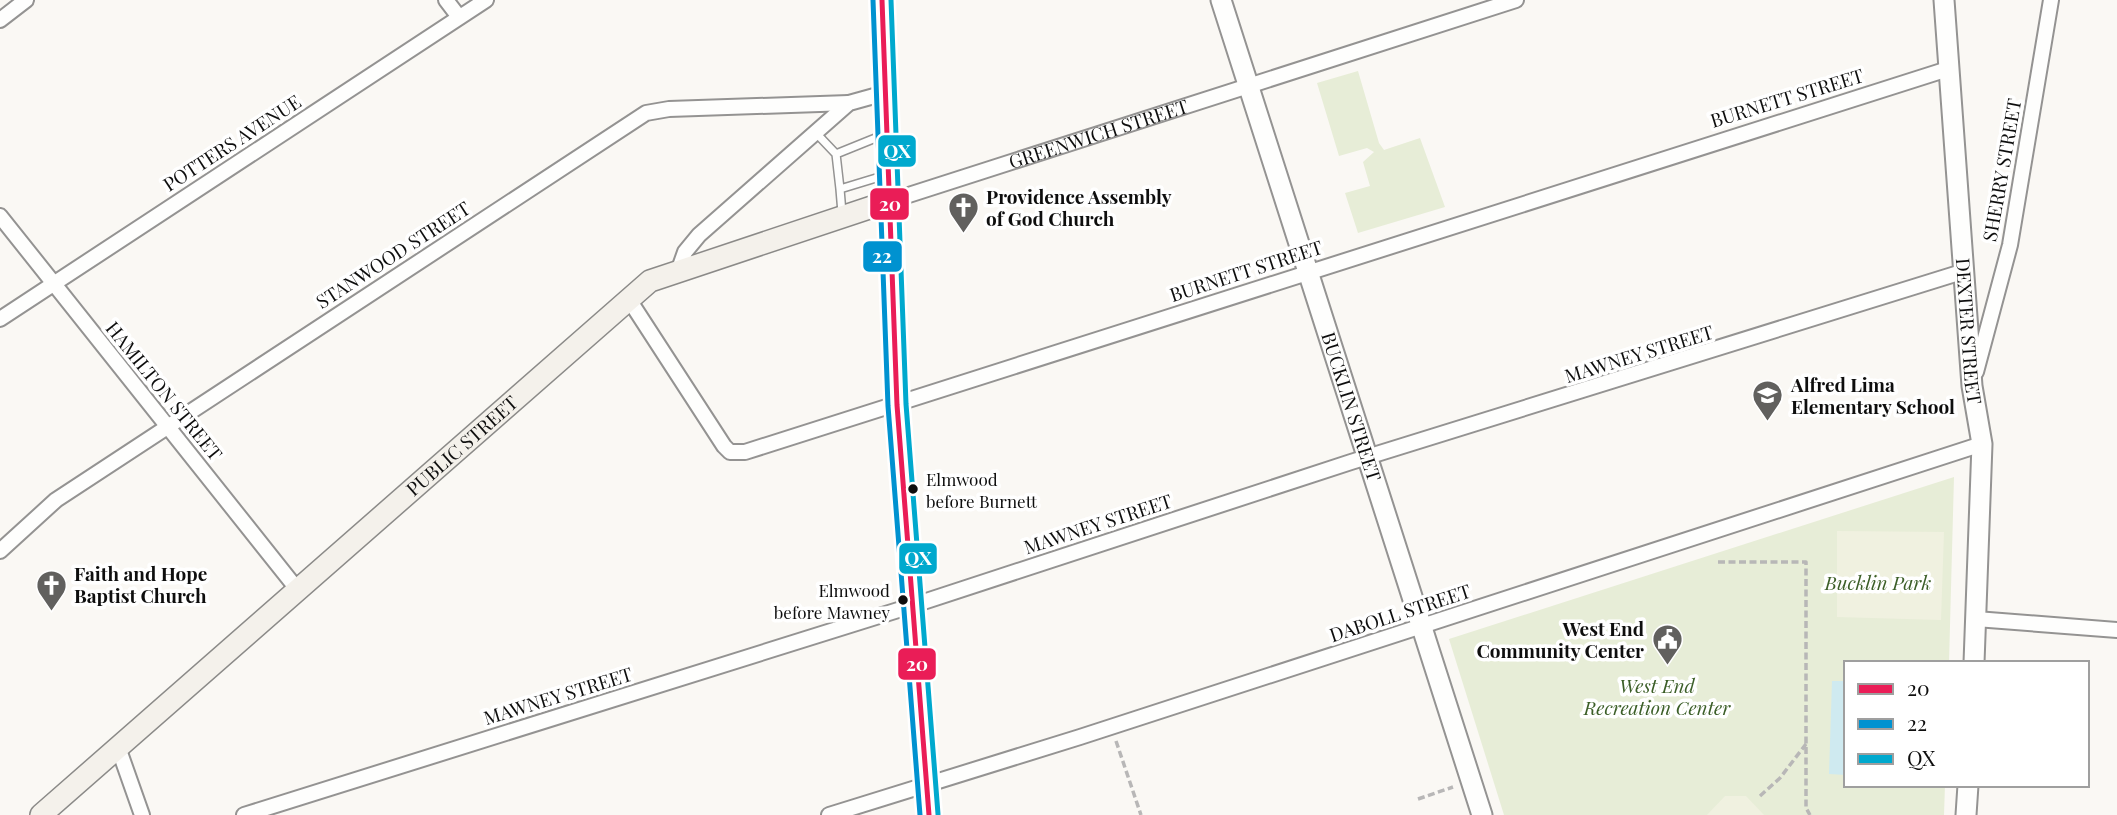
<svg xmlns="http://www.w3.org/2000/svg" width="2117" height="815" viewBox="0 0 2117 815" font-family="'Playfair Display',serif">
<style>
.green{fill:#e7edd7}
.pitch{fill:#f0f1e0}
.water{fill:#cfeaf0}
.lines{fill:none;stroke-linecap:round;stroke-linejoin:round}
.service-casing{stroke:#949392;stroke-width:10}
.minor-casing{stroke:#949392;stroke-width:18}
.tertiary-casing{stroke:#949392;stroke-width:23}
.secondary-casing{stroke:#8b8a88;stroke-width:24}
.primary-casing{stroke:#82817f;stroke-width:26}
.path{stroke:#b8b7b7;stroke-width:3.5;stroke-dasharray:7 3.5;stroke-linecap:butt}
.service{stroke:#fefefd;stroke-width:7}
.minor{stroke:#fefefd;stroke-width:14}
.tertiary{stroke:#fefefd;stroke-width:19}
.secondary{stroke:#f4f1eb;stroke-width:21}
.primary{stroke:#eae4db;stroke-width:23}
.bus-1-casing{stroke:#fff;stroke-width:10}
.bus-2-casing{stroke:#fff;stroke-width:10}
.bus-3-casing{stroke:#fff;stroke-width:10}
.bus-1{stroke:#ea1d57;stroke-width:5}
.bus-2{stroke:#0092d0;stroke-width:5}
.bus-3{stroke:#00a9ce;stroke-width:5}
.bus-dot{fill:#0e0e0e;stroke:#fff;stroke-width:2.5}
.labels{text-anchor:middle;stroke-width:7;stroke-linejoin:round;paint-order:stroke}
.bus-label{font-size:17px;fill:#0e0e0e;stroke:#fff;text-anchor:start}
.street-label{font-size:19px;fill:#0e0e0e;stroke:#fff}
.poi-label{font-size:19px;font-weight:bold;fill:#0e0e0e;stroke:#fff;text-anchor:start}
.park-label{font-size:19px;font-style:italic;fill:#3b5e27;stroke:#fff}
.line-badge{stroke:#fff;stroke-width:2.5}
.badge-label{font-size:19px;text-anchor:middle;font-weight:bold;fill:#fff}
</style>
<rect width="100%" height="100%" fill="#faf8f4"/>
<!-- green -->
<path class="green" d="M1358,71L1379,143L1384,150L1420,138L1445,207L1358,233L1345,193L1370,186L1363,162L1374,152L1367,148L1339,156L1317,83Z
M1954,477L1949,663H1846V785H1945L1944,815H1504L1449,639Z"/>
<!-- pitch -->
<path class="pitch" d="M1837,531L1944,532L1941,620L1837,617Z
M1725,796H1746L1764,815H1707Z"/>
<!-- water -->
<path class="water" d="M1832,681H1846V775L1829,774Z"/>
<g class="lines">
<defs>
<path id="service" d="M816,133L836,154
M883,135L836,154L840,189L886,175
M840,189L842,213"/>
<g id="minor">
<path d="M446,0L459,17"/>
<path d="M0,20L26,0"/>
<path id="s1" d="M890,201L1516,0"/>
<path d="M0,216L297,589"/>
<path d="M679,269L685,252L699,235L849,103L885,93"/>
<path d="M628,298L724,446L730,452H745L1951,68"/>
<path d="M0,319L486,0"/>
<path d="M1976,372L2010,245L2051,0"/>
<path d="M0,551L56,500L646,113L669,109L849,103"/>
<path d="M1976,619L2117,630"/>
<path d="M118,747L142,815"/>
<path d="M244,815L911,606L1351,462L1965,271"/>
<path d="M829,815L1080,737L1982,444"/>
</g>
<g id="tertiary">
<path id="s2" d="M1221,0L1482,815"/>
<path id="s3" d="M1944,0L1972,386L1982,444L1974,663"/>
<path d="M1966,815L1968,785"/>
</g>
<g id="secondary">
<path id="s4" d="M41,815L650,281L890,201"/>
</g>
<path id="primary" d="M882,0L897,405L929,815"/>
</defs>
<!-- service casing -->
<use href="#service" class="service-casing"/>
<!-- minor casing -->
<use href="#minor" class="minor-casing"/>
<!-- tertiary casing -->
<use href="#tertiary" class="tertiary-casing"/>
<!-- secondary casing -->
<use href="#secondary" class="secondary-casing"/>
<!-- primary casing -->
<use href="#primary" class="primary-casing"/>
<!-- path -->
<path class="path" d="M1718,562H1806V808L1810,815
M1116,741L1141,815
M1760,796L1780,778L1806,744
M1418,799L1453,787"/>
<!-- service -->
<use href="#service" class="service"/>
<!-- minor -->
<use href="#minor" class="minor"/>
<!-- tertiary -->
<use href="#tertiary" class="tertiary"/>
<!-- secondary -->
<use href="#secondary" class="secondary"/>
<!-- primary -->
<use href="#primary" class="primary"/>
<defs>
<path id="bus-1" d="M882,0L897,405L929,815"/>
<path id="bus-2" d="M873,0L888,406L920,815"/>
<path id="bus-3" d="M891,0L906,404L938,814"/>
</defs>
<!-- bus-1 casing -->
<use href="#bus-1" class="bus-1-casing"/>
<!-- bus-2 casing -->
<use href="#bus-2" class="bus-2-casing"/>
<!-- bus-3 casing -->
<use href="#bus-3" class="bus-3-casing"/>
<!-- bus-1 -->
<use href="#bus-1" class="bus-1"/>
<!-- bus-2 -->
<use href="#bus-2" class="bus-2"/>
<!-- bus-3 -->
<use href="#bus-3" class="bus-3"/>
</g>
<!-- icons -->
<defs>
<symbol id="church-pin" viewBox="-11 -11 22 30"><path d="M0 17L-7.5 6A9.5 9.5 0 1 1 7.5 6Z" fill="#61605e" stroke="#fff"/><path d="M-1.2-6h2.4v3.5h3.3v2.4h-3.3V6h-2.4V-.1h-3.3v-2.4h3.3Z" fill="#fff"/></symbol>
<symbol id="school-pin" viewBox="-11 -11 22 30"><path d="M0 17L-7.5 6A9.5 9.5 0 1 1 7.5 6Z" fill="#61605e" stroke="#fff"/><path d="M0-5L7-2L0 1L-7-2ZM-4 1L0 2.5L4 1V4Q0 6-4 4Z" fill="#fff"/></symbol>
<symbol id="civic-pin" viewBox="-11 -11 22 30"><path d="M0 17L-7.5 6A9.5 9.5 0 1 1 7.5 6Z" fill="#61605e" stroke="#fff"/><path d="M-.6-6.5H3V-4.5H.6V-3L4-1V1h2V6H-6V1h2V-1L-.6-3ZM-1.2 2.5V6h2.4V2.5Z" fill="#fff"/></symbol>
</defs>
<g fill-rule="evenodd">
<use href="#church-pin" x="946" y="190" width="35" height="47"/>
<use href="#school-pin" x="1750" y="378" width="35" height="47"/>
<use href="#church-pin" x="34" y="568" width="35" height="47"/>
<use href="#civic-pin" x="1650" y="622" width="35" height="47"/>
</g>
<!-- markers -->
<g class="bus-dot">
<circle cx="913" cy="489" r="6"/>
<circle cx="903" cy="600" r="6"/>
</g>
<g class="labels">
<!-- bus labels -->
<g class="bus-label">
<text x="926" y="486">Elmwood<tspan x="926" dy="22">before Burnett</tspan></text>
<text x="890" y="597" text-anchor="end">Elmwood<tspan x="890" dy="22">before Mawney</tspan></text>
</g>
<!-- street labels -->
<g class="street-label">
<text transform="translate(1787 98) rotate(-17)" y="7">BURNETT STREET</text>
<text dy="7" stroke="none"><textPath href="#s1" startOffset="219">GREENWICH STREET</textPath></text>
<text transform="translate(232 143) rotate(-33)" y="7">POTTERS AVENUE</text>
<text transform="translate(2002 170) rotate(-80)" y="7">SHERRY STREET</text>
<text transform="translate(393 255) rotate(-33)" y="7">STANWOOD STREET</text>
<text transform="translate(1246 271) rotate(-18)" y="7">BURNETT STREET</text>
<text dy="7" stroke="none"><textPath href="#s3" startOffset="332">DEXTER STREET</textPath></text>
<text transform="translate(1639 354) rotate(-17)" y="7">MAWNEY STREET</text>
<text transform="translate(164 391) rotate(51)" y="7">HAMILTON STREET</text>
<text dy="7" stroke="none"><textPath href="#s2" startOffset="427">BUCKLIN STREET</textPath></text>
<text dy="7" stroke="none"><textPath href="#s4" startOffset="560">PUBLIC STREET</textPath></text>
<text transform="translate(1098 524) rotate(-18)" y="7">MAWNEY STREET</text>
<text transform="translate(1400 613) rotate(-18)" y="7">DABOLL STREET</text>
<text transform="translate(558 696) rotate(-17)" y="7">MAWNEY STREET</text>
</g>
<!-- poi labels -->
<g class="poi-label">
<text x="986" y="204">Providence Assembly<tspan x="986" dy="22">of God Church</tspan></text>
<text x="1791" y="392">Alfred Lima<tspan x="1791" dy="22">Elementary School</tspan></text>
<text x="74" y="581">Faith and Hope<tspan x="74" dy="22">Baptist Church</tspan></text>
<text x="1644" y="636" text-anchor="end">West End<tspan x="1644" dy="22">Community Center</tspan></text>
</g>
<!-- park labels -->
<g class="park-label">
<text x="1878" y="590">Bucklin Park</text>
<text x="1657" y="693">West End<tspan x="1657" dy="22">Recreation Center</tspan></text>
</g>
</g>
<g class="line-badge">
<rect x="877" y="134" width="40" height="34" rx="7" fill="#00a9ce"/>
<rect x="869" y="187" width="41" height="34" rx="7" fill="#ea1d57"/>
<rect x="862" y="240" width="41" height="33" rx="7" fill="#0092d0"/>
<rect x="898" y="542" width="40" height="33" rx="7" fill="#00a9ce"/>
<rect x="897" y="647" width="40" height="34" rx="7" fill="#ea1d57"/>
</g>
<g class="badge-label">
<text x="897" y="158">QX</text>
<text x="890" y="211">20</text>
<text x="882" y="263">22</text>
<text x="918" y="565">QX</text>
<text x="917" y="671">20</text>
</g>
<!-- legend -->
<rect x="1844" y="661" width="245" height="126" fill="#ffffff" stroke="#9f9f9f" stroke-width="2"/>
<rect x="1858" y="684" width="35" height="10" fill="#ea1d57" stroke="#9f9f9f" stroke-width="2"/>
<text x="1907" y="696" font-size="21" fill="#0e0e0e">20</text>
<rect x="1858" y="719" width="35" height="10" fill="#0092d0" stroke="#9f9f9f" stroke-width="2"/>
<text x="1907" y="731" font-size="21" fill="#0e0e0e">22</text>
<rect x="1858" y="754" width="35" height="10" fill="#00a9ce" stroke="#9f9f9f" stroke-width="2"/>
<text x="1907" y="766" font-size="21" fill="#0e0e0e">QX</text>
</svg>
